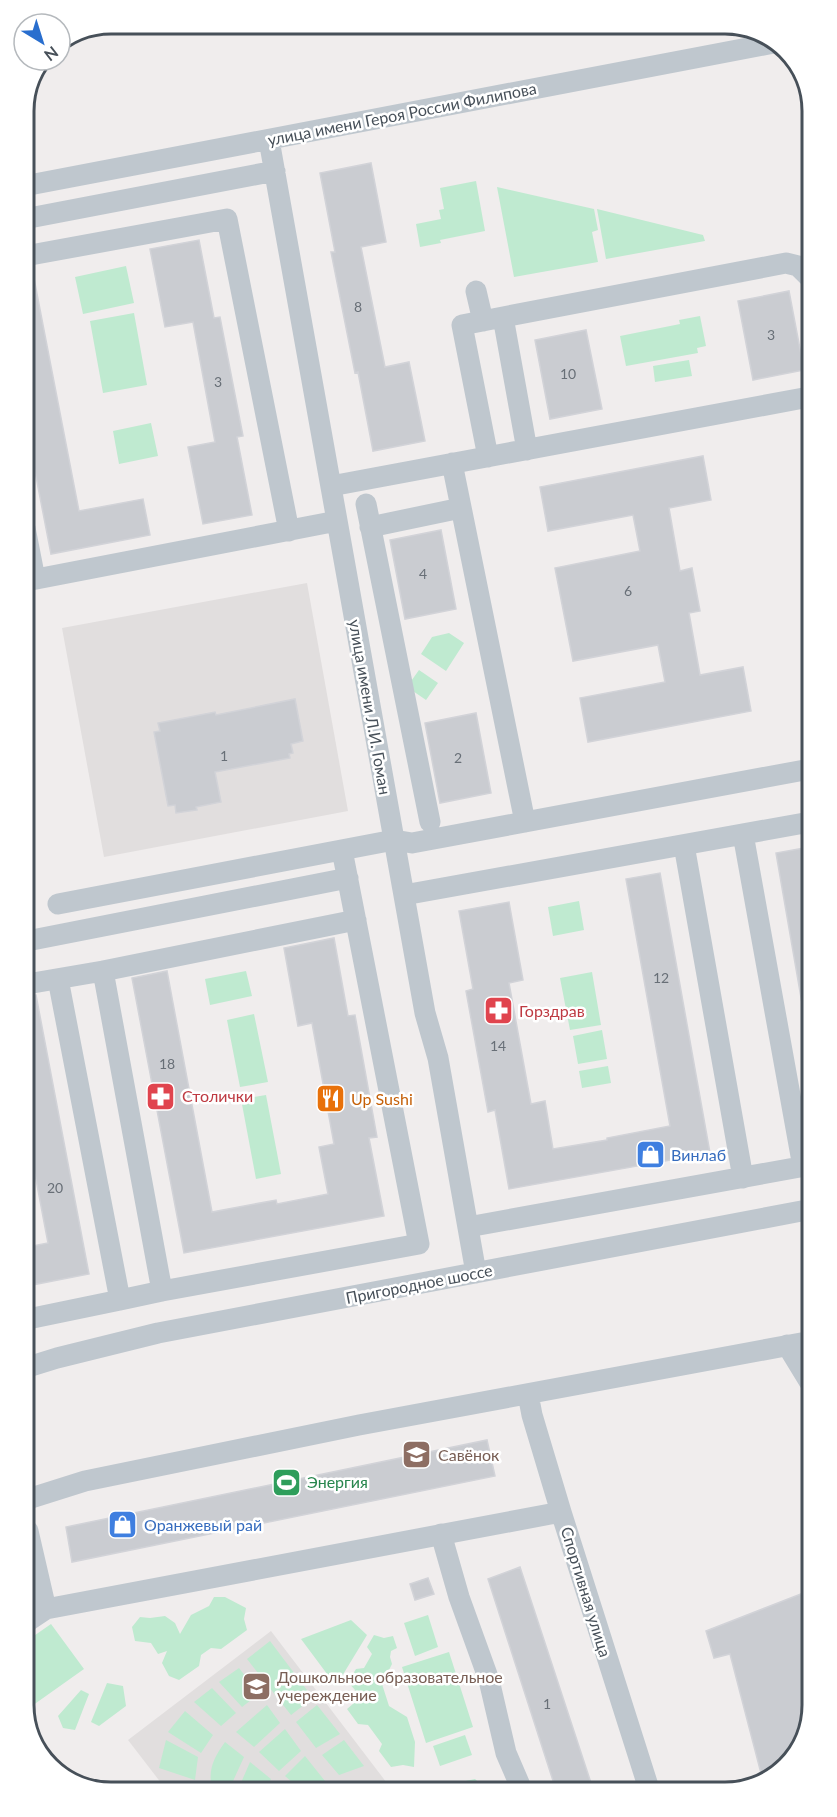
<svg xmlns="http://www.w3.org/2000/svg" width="837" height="1817" viewBox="0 0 837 1817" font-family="Lato,sans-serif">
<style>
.education{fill:#e1dede}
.green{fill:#bfead0}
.building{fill:#caccd1;stroke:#d2d3d8;stroke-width:1.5}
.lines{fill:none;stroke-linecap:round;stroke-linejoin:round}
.minor{stroke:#bfc7ce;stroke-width:21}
.labels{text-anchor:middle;stroke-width:5;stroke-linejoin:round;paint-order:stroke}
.number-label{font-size:14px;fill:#686f77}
.street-label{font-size:16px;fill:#475059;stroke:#fff}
.health-label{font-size:16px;fill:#be3a42;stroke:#fff;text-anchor:start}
.food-label{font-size:16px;fill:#c56008;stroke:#fff;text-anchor:start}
.shop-label{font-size:16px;fill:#366cbe;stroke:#fff;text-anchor:start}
.education-label{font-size:16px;fill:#785e54;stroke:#fff;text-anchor:start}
.leisure-label{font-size:16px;fill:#27864d;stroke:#fff;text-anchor:start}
.rim{fill:none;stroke:#475059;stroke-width:3}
</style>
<rect width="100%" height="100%" fill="#f0eded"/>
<!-- education -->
<path class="education" d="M307,583L348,811L104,857L62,628Z
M271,1631L393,1791L168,1792L128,1740Z"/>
<!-- green -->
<path class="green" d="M476,181L485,231L440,240L441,243L420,247L416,224L441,219L439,210L444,209L440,188Z
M497,187L594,209L598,230L592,232L598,262L514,277Z
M597,209L703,235L705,241L606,259Z
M126,266L134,303L83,314L75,277Z
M134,313L147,385L103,393L90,321Z
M700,316L706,346L697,348L698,353L626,366L620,336L680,324L679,320Z
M689,360L692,376L655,382L653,366Z
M151,423L158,456L119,464L113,431Z
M449,633L464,643L446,671L421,654L432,637Z
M419,670L438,683L426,700L410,689L409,684Z
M579,901L584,930L553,936L548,907Z
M246,971L252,996L210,1005L205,979Z
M592,972L601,1025L570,1030L560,978Z
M254,1014L268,1082L240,1087L227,1020Z
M602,1030L607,1059L578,1064L573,1036Z
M608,1066L611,1083L582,1088L579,1071Z
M266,1095L281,1174L256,1179L241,1099Z
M214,1597H225L246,1608L244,1619L247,1630L221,1649L211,1648L201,1655L199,1666L179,1680L169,1676L162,1663L167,1651L158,1654L151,1643L135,1641L132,1627L140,1617L150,1618L165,1616L175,1623L180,1634L191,1615L209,1606Z
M428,1615L438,1647L415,1656L404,1623Z
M351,1620L367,1635L336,1686L301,1639Z
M51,1624L84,1669L29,1708L28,1640Z
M374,1635L384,1638L393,1636L397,1648L391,1651L390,1657L392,1664L382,1684L389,1706L407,1717L415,1742L414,1767L403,1765L391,1767L379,1751L382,1744L368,1725L358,1724L347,1709L354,1703L355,1690L348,1682L356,1669L364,1668L372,1654L367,1647Z
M270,1641L313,1698L291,1715L247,1659Z
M449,1652L473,1727L426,1743L402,1667Z
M239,1668L259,1694L242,1707L219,1682Z
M107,1683L123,1686L126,1706L99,1726L91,1722Z
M212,1688L236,1713L221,1726L194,1702Z
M81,1690L89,1694L75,1730L63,1728L58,1716Z
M267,1705L280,1723L254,1747L236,1732Z
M317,1705L340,1734L316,1748L296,1722Z
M185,1711L213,1735L201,1753L168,1732Z
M285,1729L301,1751L279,1771L259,1752Z
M465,1735L472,1755L440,1766L433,1746Z
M166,1740L198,1757L195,1780L159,1768Z
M344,1740L364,1766L339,1775L322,1755Z
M225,1742L244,1757L229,1790L211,1783C209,1767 215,1756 225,1742Z
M305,1756L325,1781L301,1790L285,1776Z
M250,1762L271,1779L264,1792H237Z
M475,1779L487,1790H450L456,1783Z"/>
<!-- building -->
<path class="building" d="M371,163L386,242L361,247L385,367L409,362L425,441L373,451L358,372L355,373L331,252H335L320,173Z
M199,240L214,318L220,317L243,436L237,437L252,515L203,524L188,447L215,442L193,322L165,327L150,249Z
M25,268H32L79,511L143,499L150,535L51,554L25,420Z
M789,291L804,370L753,380L738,301Z
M586,330L602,409L550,419L535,340Z
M703,456L711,500L669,508L680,571L692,568L700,611L689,613L700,675L743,667L751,711L588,742L580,698L665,682L658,645L573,661L555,568L640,551L633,515L548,531L540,487Z
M441,530L456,609L405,619L390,540Z
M295,699L303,741L291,744L293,753L289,754L290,758L215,772L221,802L196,807L197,810L176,813L175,805L168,806L154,732L160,731L158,723L215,712L216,715Z
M476,713L491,793L440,803L425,723Z
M810,847L811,1014L804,1015L776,853Z
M660,873L710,1153L509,1189L495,1110L488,1112L466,991L473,989L459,911L509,902L523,980L509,983L531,1104L545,1101L553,1149L607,1140V1138L670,1126L626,879Z
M334,938L348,1016L355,1015L377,1137L369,1138L384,1216L184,1253L132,978L167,971L212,1212L276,1200L277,1204L328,1194L319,1147L334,1144L312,1023L298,1026L284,948Z
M36,995L89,1274L27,1286V1247L48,1243L27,1132V996Z
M487,1440L495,1476L72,1562L66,1527Z
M520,1567L593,1789L556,1790L488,1579Z
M428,1578L434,1594L415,1600L410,1584Z
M806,1592L813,1611V1706L798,1754L763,1781L730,1654L714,1658L706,1631Z"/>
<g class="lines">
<!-- minor -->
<path class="minor" d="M269,140L425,1013L438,1058L476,1273
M24,186L779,42
M24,219L275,171
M25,256L227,219L289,531
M476,291L483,321
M527,450L503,317L786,263L798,266L809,277
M488,457L462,325L503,317
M452,463L525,822
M331,486L809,397
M366,504L430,822
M370,527L461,508
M25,528L35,579
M26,581L337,521
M743,834L803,1167
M684,845L743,1178
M342,850L419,1244L162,1291L103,971L356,920
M404,895L810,822
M58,904L394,840L412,843L810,769
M27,941L348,878
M27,984L103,971
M468,1227L811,1165
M120,1300L162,1291
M28,1319L120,1300L58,979
M787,1345L812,1386
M28,1367L57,1358L158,1333L812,1209
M528,1394L532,1415L561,1512L649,1789
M28,1499L85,1481L359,1425L812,1341
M28,1531L46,1609
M441,1534L459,1597L489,1680L506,1753L522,1790
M28,1621L46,1609L561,1512"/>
</g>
<!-- icons -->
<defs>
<symbol id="pharmacy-square" viewBox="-11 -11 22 22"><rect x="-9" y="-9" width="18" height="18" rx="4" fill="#e0444e" stroke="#fff"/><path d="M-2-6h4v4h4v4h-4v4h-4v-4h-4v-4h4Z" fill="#fff"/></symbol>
<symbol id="restaurant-square" viewBox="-11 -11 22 22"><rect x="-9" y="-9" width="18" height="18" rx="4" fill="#e8710a" stroke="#fff"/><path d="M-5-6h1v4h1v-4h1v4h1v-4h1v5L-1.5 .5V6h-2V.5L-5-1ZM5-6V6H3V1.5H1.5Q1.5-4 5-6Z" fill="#fff"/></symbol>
<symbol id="shop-square" viewBox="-11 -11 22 22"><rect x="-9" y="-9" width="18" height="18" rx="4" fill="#3f7fe0" stroke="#fff"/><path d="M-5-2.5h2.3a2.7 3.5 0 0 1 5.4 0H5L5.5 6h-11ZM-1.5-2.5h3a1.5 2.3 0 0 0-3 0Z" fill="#fff"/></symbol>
<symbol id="school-square" viewBox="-11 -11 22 22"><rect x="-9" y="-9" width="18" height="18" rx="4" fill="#8d6e63" stroke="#fff"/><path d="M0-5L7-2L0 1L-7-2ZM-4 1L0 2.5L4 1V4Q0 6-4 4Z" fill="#fff"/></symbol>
<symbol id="stadium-square" viewBox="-11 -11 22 22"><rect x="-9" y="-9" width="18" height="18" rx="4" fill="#2e9e5b" stroke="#fff"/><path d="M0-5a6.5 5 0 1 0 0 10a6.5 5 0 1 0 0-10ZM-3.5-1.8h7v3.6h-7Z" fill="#fff"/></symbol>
</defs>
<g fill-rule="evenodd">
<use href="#pharmacy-square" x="482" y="994" width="33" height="33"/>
<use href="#pharmacy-square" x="144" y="1080" width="33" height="33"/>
<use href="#restaurant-square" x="314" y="1082" width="33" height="33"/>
<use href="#shop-square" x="634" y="1138" width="33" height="33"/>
<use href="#school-square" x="400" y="1438" width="33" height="33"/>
<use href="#stadium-square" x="270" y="1466" width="33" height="33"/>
<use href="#shop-square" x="106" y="1508" width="33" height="33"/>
<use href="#school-square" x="240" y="1670" width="33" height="33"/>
</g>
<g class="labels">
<!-- number labels -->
<g class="number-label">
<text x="358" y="312">8</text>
<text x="771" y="340">3</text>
<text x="568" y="379">10</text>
<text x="218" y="387">3</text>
<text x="423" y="579">4</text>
<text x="628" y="596">6</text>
<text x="224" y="761">1</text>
<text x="458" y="763">2</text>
<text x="661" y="983">12</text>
<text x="498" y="1051">14</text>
<text x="167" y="1069">18</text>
<text x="55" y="1193">20</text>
<text x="547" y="1709">1</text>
</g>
<!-- street labels -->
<g class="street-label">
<text transform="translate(402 114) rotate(-11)" y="6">улица имени Героя России Филипова</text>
<text transform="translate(370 707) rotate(80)" y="6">улица имени Л.И. Гоман</text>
<text transform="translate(419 1284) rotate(-11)" y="6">Пригородное шоссе</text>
<text transform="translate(586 1592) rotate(73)" y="6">Спортивная улица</text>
</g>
<!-- health labels -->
<g class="health-label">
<text x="519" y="1017">Горздрав</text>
<text x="182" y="1102">Столички</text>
</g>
<!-- food labels -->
<g class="food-label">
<text x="351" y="1105">Up Sushi</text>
</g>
<!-- shop labels -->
<g class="shop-label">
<text x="671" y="1161">Винлаб</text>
<text x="144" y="1531">Оранжевый рай</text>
</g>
<!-- education labels -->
<g class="education-label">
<text x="438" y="1461">Савёнок</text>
<text x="277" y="1683">Дошкольное образовательное<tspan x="277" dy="18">учереждение</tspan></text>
</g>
<!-- leisure labels -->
<g class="leisure-label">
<text x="307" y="1488">Энергия</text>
</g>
</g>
<!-- crop -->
<path d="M0 0H837V1817H0ZM111 34H725A77 77 0 0 1 802 111V1705A77 77 0 0 1 725 1782H111A77 77 0 0 1 34 1705V111A77 77 0 0 1 111 34Z" fill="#fff" fill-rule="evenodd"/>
<path class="rim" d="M111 34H725A77 77 0 0 1 802 111V1705A77 77 0 0 1 725 1782H111A77 77 0 0 1 34 1705V111A77 77 0 0 1 111 34Z"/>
<!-- north arrow -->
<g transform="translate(42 42) rotate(142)"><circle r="28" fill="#ffffff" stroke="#b5b9bd" stroke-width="1.5"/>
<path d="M0-4.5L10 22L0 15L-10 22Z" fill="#296ece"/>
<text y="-9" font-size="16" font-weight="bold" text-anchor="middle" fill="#475059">N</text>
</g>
</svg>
